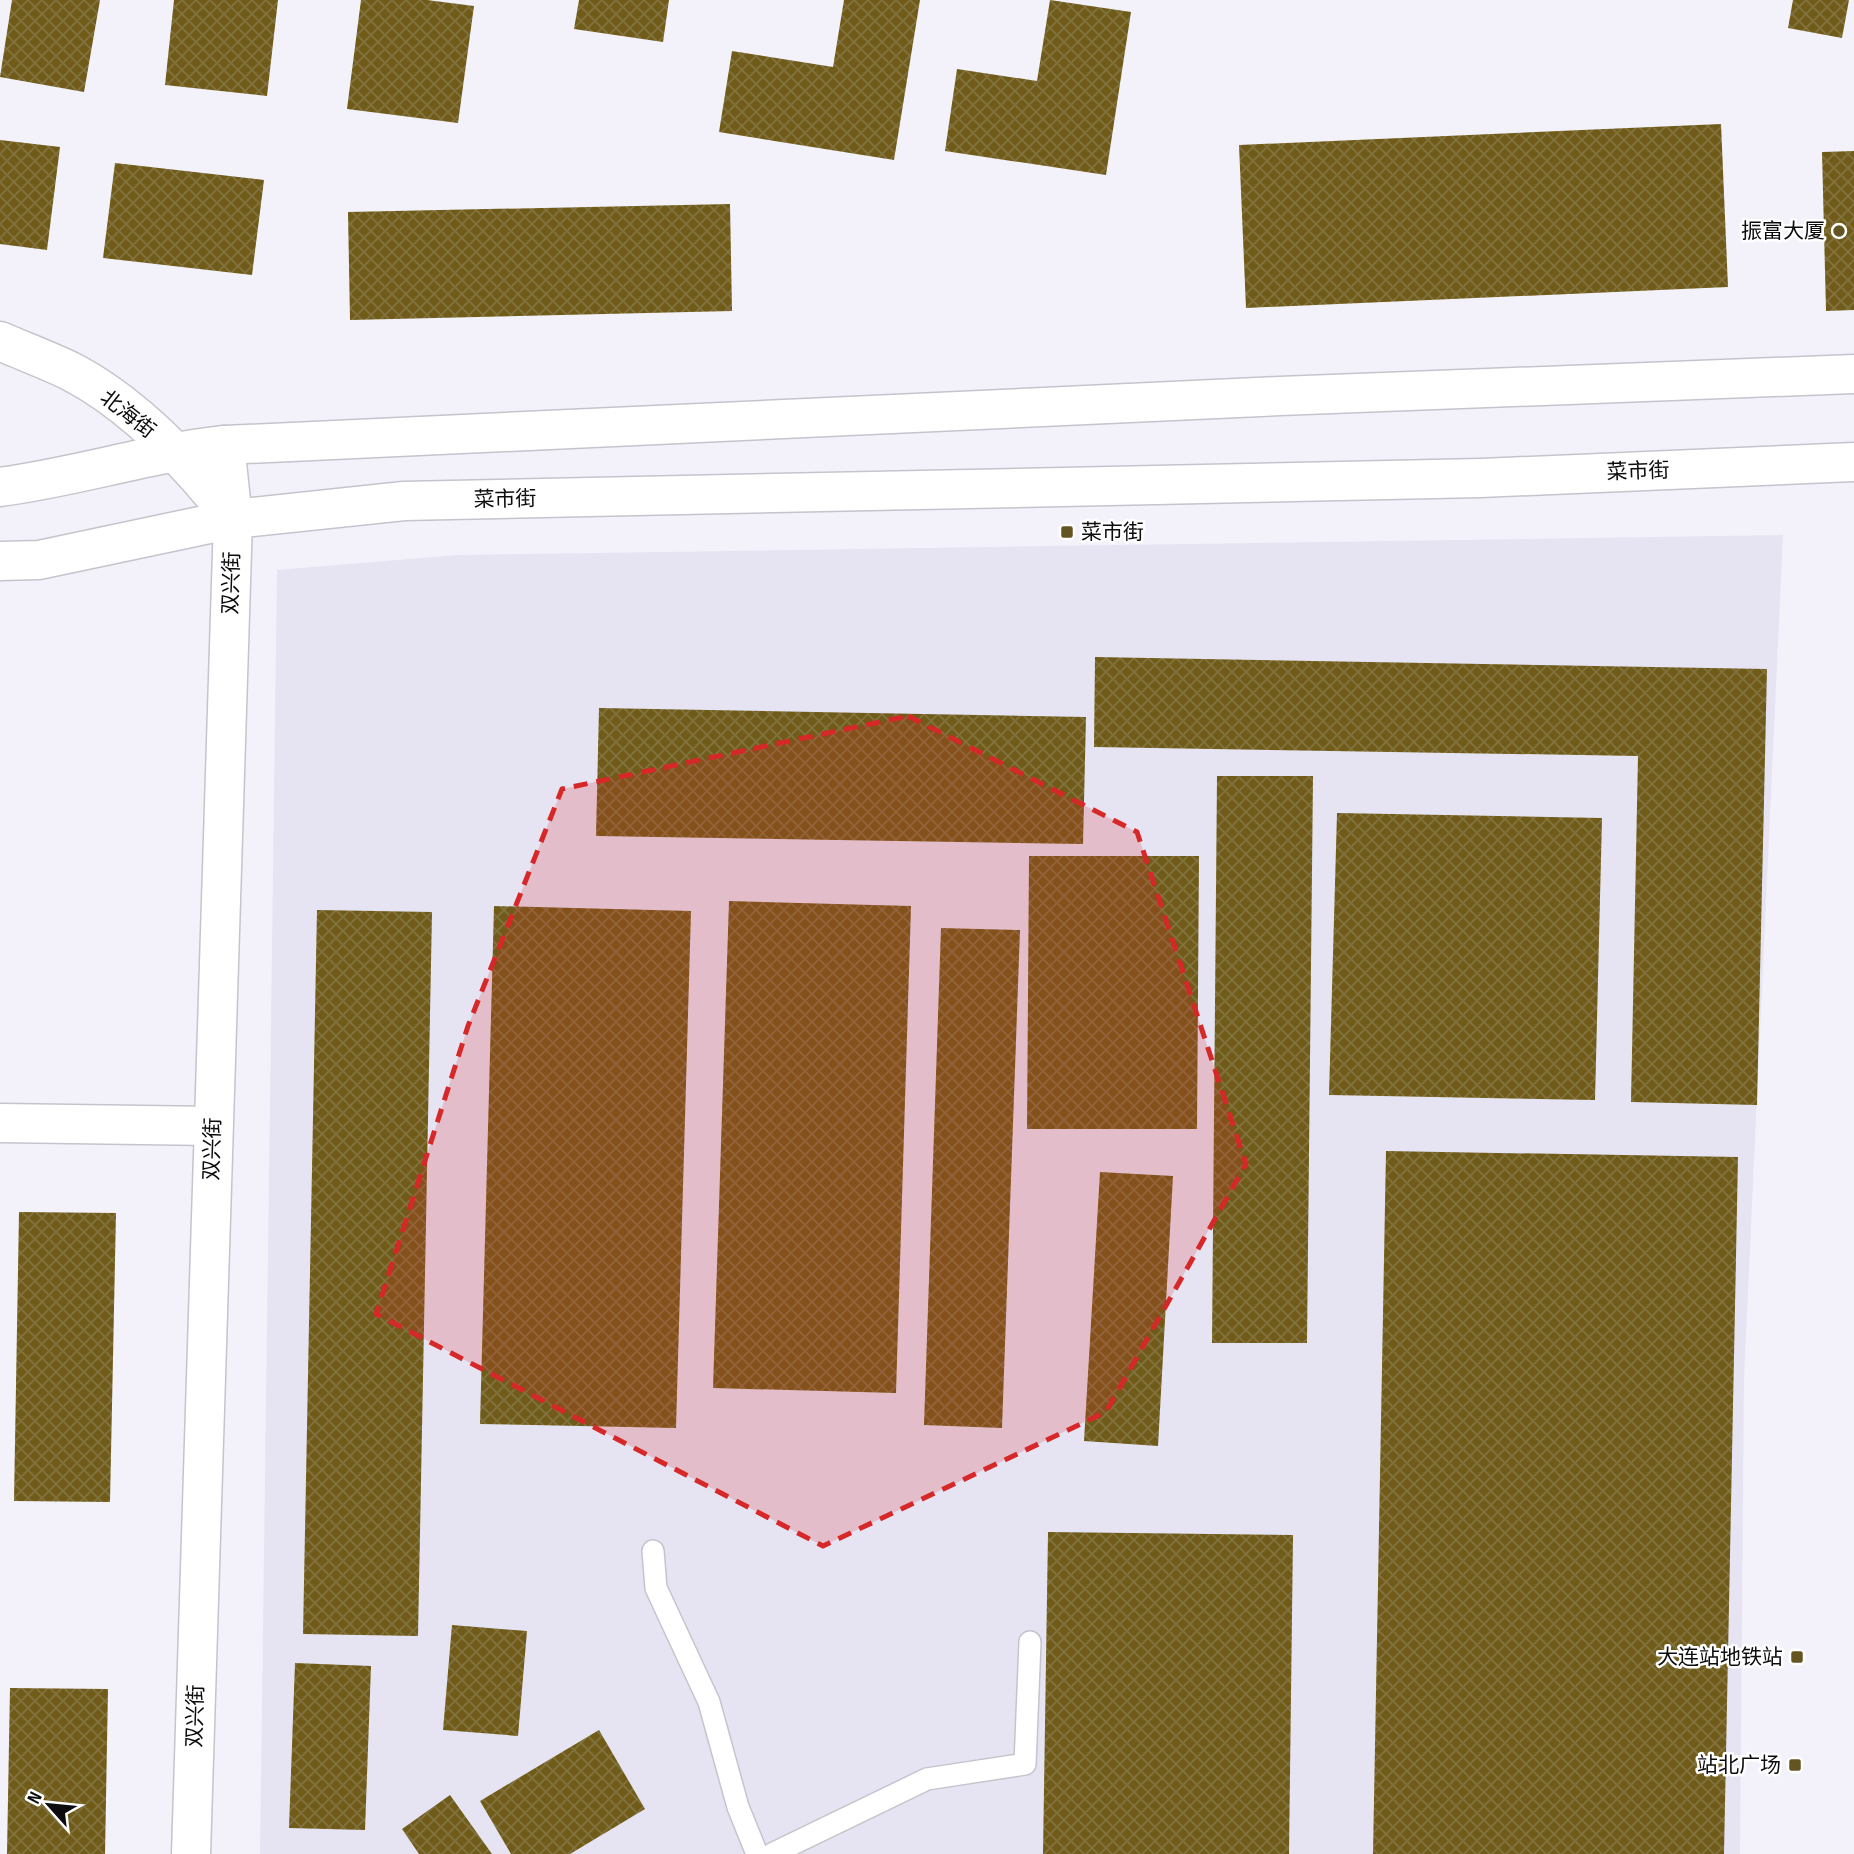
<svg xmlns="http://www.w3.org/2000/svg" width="1854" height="1854" viewBox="0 0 1854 1854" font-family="'Sofia Sans Condensed','Noto Sans SC',sans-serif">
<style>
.built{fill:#e6e4f3}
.building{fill:url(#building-cross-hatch)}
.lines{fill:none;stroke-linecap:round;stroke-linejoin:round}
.service-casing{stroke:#c5c4cc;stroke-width:24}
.minor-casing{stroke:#c5c4cc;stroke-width:41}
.tertiary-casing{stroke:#c5c4cc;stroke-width:41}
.secondary-casing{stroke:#c5c4cc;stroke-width:41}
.service{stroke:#fff;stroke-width:21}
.minor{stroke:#fff;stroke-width:38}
.tertiary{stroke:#fff;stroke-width:38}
.secondary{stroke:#fff;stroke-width:38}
.marked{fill:#d62828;fill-opacity:0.2;stroke:#d62828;stroke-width:5;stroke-dasharray:14 9;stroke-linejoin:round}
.poi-dot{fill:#645421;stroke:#fff;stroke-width:2.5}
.labels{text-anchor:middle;stroke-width:5;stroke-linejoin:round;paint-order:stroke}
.poi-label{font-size:21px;fill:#0c0c0e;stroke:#fff;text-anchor:end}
.street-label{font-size:21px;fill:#0c0c0e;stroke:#fff}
</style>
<defs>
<pattern id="building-cross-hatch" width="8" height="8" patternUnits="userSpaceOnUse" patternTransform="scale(1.75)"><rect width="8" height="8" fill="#705c18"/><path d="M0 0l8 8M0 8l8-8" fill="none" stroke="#827240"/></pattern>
</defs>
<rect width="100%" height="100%" fill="#f3f2fb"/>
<!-- built -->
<path class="built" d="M1783,535L1744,1379L1740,1854H260L277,570L458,555Z"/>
<!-- building -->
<path class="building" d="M12,0H100L84,92L0,77Z
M174,0H278L267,96L165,85Z
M361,0H427L474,6L458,123L347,109Z
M579,0H669L663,42L574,29Z
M844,0H920L894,160L719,132L732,51L833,67Z
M1050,0L1131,12L1106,175L945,151L957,69L1037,81Z
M1793,0H1849L1842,38L1788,28Z
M1721,124L1728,287L1246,308L1239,145Z
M0,140L60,147L47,250L0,244Z
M1854,151V310L1826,311L1822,152Z
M115,163L264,180L252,275L103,258Z
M730,204L732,311L350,320L348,212Z
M1095,657L1767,669L1757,1105L1631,1102L1638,756L1094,747Z
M599,708L1086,717L1083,844L596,836Z
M1217,776H1313L1307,1343H1212Z
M1337,813L1602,818L1595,1100L1329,1095Z
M1029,856H1199L1197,1129H1027Z
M729,901L911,906L896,1393L713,1388Z
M494,906L691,911L676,1428L480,1424Z
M317,910L432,912L418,1636L303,1634Z
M941,928L1020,930L1002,1428L924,1425Z
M1386,1151L1738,1157L1724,1854H1373Z
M1100,1172L1173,1176L1158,1446L1084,1441Z
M19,1212L116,1213L110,1502L14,1501Z
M1048,1532L1293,1535L1289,1854H1043Z
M452,1625L527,1631L518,1736L443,1730Z
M295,1663L371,1666L365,1830L289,1828Z
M10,1688L108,1689L105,1854H7Z
M599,1730L645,1809L570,1854H511L480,1801Z
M450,1795L492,1854H419L402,1829Z"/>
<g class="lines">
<defs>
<path id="service" d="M653,1551L656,1588L709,1702L738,1807L757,1854
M772,1854L927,1779L1025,1764L1030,1642"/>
<path id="minor" d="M0,1123L213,1126"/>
<path id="tertiary" d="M0,341C23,351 47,360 70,371C132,403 190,464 233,519
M191,1854L233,519L225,445"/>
<path id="secondary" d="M0,487C76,477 149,453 225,445L1280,396L1854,374
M0,561L39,560L233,519L404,501L1481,478L1854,462"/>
</defs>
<!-- service casing -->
<use href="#service" class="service-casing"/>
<!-- minor casing -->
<use href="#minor" class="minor-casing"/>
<!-- tertiary casing -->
<use href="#tertiary" class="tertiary-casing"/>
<!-- secondary casing -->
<use href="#secondary" class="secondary-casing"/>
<!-- service -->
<use href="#service" class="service"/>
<!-- minor -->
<use href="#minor" class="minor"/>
<!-- tertiary -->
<use href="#tertiary" class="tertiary"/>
<!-- secondary -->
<use href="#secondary" class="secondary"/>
</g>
<!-- marked area -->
<path class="marked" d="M908,716L1137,832L1246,1164L1106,1412L823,1546L376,1314L468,1026L562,789Z"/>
<!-- markers -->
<g class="poi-dot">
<circle cx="1839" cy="231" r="7"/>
<rect x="1060" y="525" width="14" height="14" rx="3.5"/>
<rect x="1790" y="1650" width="14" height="14" rx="3.5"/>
<rect x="1788" y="1758" width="14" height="14" rx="3.5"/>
</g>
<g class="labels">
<!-- poi labels -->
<g class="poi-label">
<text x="1825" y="238">振富大厦</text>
<text x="1081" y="539" text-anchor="start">菜市街</text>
<text x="1783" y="1664">大连站地铁站</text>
<text x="1781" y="1772">站北广场</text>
</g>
<!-- street labels -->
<g class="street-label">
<text transform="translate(128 414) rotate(38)" y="7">北海街</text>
<text transform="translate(1638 471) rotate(-2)" y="7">菜市街</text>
<text transform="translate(505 499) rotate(-1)" y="7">菜市街</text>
<text transform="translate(231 583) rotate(-88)" y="7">双兴街</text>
<text transform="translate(212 1149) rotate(-88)" y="7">双兴街</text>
<text transform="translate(195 1716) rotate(-88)" y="7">双兴街</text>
</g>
</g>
<!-- north arrow -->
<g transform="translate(49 1805) rotate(297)" stroke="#ffffff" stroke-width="5" paint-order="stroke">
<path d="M0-5L12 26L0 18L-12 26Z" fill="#0c0c0e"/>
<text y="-10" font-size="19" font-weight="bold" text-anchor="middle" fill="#0c0c0e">N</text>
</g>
</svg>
